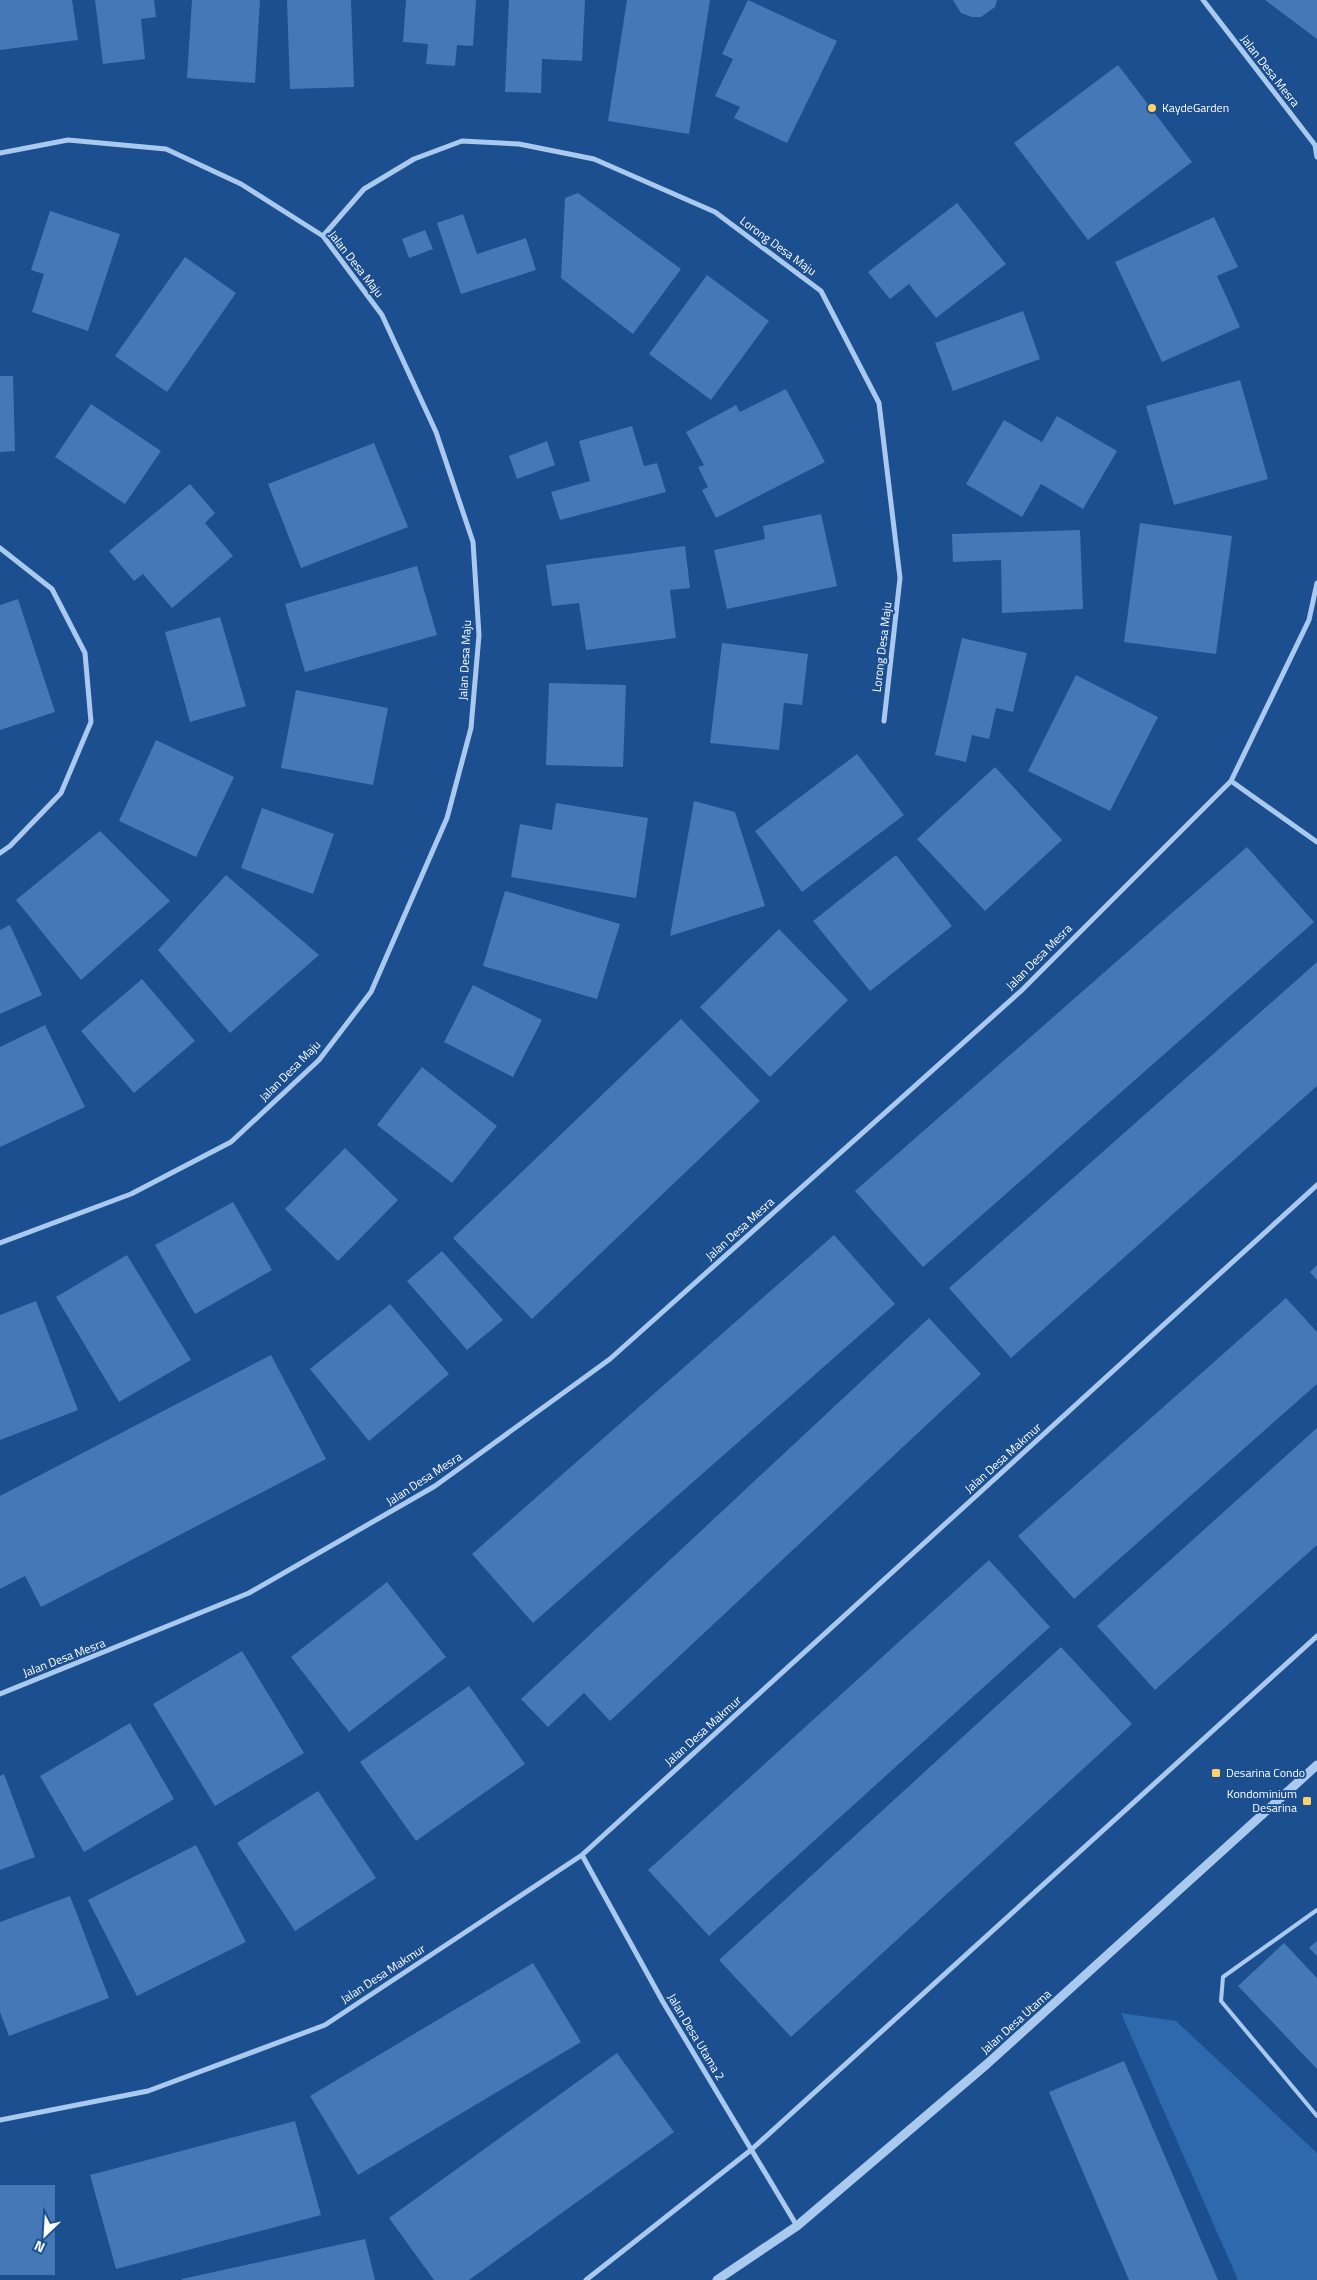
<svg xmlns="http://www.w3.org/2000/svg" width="1317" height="2280" viewBox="0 0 1317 2280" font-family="'Titillium Web',sans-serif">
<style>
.green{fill:#2e69ad}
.building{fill:#4478b7}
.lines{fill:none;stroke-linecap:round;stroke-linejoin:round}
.service{stroke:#a9c9ee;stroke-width:4}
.minor{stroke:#a9c9ee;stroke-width:5}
.tertiary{stroke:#a9c9ee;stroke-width:9}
.poi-dot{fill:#ffd166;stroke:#1b4f8f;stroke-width:2}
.labels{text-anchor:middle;stroke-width:4;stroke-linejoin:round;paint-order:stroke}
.street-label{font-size:12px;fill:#fff;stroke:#1b4f8f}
.poi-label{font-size:12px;fill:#fff;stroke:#1b4f8f;text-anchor:start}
</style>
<rect width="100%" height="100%" fill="#1b4f8f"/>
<!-- green -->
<path class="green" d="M1121,2013L1176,2021L1317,2153V2280H1238Z"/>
<!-- building -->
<path class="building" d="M0,0H72L78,40L0,50Z
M95,0H154L156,17L141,19L145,59L103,64Z
M192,0H260L255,83L187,78Z
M287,0H351L354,87L290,89Z
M406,0H476L473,46L457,45L455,66L426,64L428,44L403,42Z
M509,0H585L582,61L542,59L541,93L505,92Z
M627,0H710L689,134L608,121Z
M748,0L837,41L787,143L734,118L740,107L715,96L733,59L722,54Z
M953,0H997L995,7L981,17H972L961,13Z
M1265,0H1317V39Z
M1118,65L1192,162L1088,240L1014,143Z
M578,193L681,269L633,334L561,278L565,198Z
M957,203L1006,264L936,318L909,284L890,299L868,272Z
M50,211L120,234L88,331L32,312L44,274L31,270Z
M463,214L477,254L526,238L536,270L461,294L437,223Z
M1214,217L1238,267L1217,276L1240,327L1162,362L1115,262Z
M425,230L433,249L409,258L402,239Z
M185,257L236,293L167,392L115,356Z
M707,275L769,321L711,400L649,354Z
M1023,311L1040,359L953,391L935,343Z
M0,376H13L15,451L0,452Z
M1240,380L1268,479L1174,505L1146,406Z
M786,389L825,462L716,518L702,490L708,487L698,467L704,465L686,432L736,405L740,412Z
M91,404L161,451L125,504L55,457Z
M1057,416L1117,451L1083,509L1041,484L1022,517L966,484L1004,420L1042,442Z
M632,426L644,466L657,463L666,492L560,520L551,492L590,481L579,441Z
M547,441L555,465L517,479L509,456Z
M374,443L408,527L301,568L268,484Z
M190,484L215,513L205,523L233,556L172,608L143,574L134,581L109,551Z
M821,514L837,586L727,609L714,550L765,539L763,526Z
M1140,523L1232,536L1216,654L1124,642Z
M1080,530L1083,609L1002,613L1001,560L953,562L952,534Z
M685,546L690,588L670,590L676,638L586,650L579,603L552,606L546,565Z
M417,566L437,635L305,672L285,604Z
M18,599L55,712L0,730V605Z
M220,617L246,706L190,722L165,632Z
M962,638L1027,653L1013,712L996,708L989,739L972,735L966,762L935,755Z
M722,643L808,654L802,705L784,703L779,750L710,743Z
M1076,675L1158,717L1110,811L1028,771Z
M549,683L626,685L623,767L546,765Z
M296,690L388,708L373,785L281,768Z
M156,740L234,777L196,857L119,821Z
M857,754L904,815L802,892L755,831Z
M995,767L1062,840L985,911L917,839Z
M694,801L735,812L765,906L670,936Z
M556,803L648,818L636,898L511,877L520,824L552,830Z
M262,808L334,834L313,894L241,868Z
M100,831L170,901L81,980L16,900Z
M1247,847L1314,922L923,1267L855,1191Z
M896,855L952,926L870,991L813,921Z
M226,875L319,955L230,1033L158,950Z
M505,891L620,924L597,999L483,966Z
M10,925L42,995L0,1014V930Z
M779,929L848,1000L770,1077L700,1007Z
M1317,962V1086L1011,1358L949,1288Z
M142,979L195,1041L134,1093L81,1031Z
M473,985L542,1020L513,1077L444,1042Z
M681,1019L760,1101L532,1319L453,1238Z
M45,1025L85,1107L0,1147V1047Z
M422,1067L497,1126L452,1183L377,1125Z
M345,1148L398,1200L338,1261L285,1209Z
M233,1202L272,1270L195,1314L155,1245Z
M834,1235L895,1304L533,1623L472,1554Z
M442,1251L503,1320L467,1350L407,1281Z
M127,1255L191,1360L119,1402L56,1297Z
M1317,1265V1280L1310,1272Z
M1286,1298L1317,1332V1384L1074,1599L1018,1536Z
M36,1301L78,1410L0,1440V1315Z
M390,1304L449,1374L369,1441L310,1369Z
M929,1318L981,1374L610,1721L584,1693L548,1727L521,1699Z
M271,1355L326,1459L41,1607L25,1576L0,1589V1496Z
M1317,1428V1545L1155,1690L1097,1626Z
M989,1560L1050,1627L709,1936L648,1870Z
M387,1582L446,1657L349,1732L291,1657Z
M1061,1647L1132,1724L791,2037L719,1960Z
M242,1651L304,1753L215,1806L153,1704Z
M469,1686L525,1764L416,1841L360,1762Z
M130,1723L174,1799L84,1852L40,1776Z
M4,1774L35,1857L0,1870V1776Z
M318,1791L376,1878L295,1931L237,1843Z
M196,1845L246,1942L137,1996L88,1900Z
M70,1896L109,1998L9,2036L0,2012V1922Z
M1317,1941V1956L1309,1948Z
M1284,1943L1317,1978V2069L1238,1986Z
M533,1963L581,2042L358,2175L310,2096Z
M617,2053L674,2132L469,2280H434L389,2218Z
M1124,2061L1218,2280H1129L1049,2092Z
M295,2121L321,2215L116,2269L90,2175Z
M0,2185H55V2275H0Z
M365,2239L375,2280H182V2279Z"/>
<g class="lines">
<!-- service -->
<path class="service" d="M1317,1910L1223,1977L1221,2001L1317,2116"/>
<!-- minor -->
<path class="minor" d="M1203,0L1315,145L1317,157
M0,153L68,140L166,149L241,184L323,236L382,315L436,432L473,542L479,635L471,728L447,818L371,992L319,1060L231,1142L131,1194L0,1243
M323,236L364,189L414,159L462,141L519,144L594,159L715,212L821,291L879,403L900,578L884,721
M0,548L52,589L85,653L91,722L61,793L10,846L0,853
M1231,781L1317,842
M0,1694L249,1593L435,1486L610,1359L1021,991L1231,781L1309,620L1317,583
M582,1855L663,2002L797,2226
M0,2120L148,2091L325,2025L582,1855L1317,1185
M586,2280L751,2150L1317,1636"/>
<!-- tertiary -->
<path class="tertiary" d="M717,2280L797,2226L987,2064L1317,1765"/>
</g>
<!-- markers -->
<g class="poi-dot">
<circle cx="1152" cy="108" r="5"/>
<rect x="1211" y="1768" width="10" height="10" rx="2.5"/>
<rect x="1302" y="1796" width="10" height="10" rx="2.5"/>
</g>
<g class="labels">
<!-- street labels -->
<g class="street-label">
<text transform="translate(1270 71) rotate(52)" y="4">Jalan Desa Mesra</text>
<text transform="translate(778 246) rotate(36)" y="4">Lorong Desa Maju</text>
<text transform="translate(356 264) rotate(52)" y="4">Jalan Desa Maju</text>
<text transform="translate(882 647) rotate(-83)" y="4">Lorong Desa Maju</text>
<text transform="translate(465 660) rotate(-87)" y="4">Jalan Desa Maju</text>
<text transform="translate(1039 957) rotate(-45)" y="4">Jalan Desa Mesra</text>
<text transform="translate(290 1071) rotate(-45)" y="4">Jalan Desa Maju</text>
<text transform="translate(740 1229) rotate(-42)" y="4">Jalan Desa Mesra</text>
<text transform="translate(1003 1458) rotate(-42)" y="4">Jalan Desa Makmur</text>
<text transform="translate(424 1479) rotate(-33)" y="4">Jalan Desa Mesra</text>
<text transform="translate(64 1658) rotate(-21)" y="4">Jalan Desa Mesra</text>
<text transform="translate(703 1731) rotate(-42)" y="4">Jalan Desa Makmur</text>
<text transform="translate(383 1974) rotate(-33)" y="4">Jalan Desa Makmur</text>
<text transform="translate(1016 2022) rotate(-42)" y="4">Jalan Desa Utama</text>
<text transform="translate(696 2037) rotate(59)" y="4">Jalan Desa Utama 2</text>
</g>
<!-- poi labels -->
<g class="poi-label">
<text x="1162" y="112">KaydeGarden</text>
<text x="1226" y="1777">Desarina Condo</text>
<text x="1297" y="1798" text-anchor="end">Kondominium<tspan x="1297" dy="14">Desarina</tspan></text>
</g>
</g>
<!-- north arrow -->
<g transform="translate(45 2235) rotate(205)" stroke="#1b4f8f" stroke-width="4" paint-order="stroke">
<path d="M0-4L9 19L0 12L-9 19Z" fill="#ffffff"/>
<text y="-8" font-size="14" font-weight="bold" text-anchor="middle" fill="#ffffff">N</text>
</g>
</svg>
